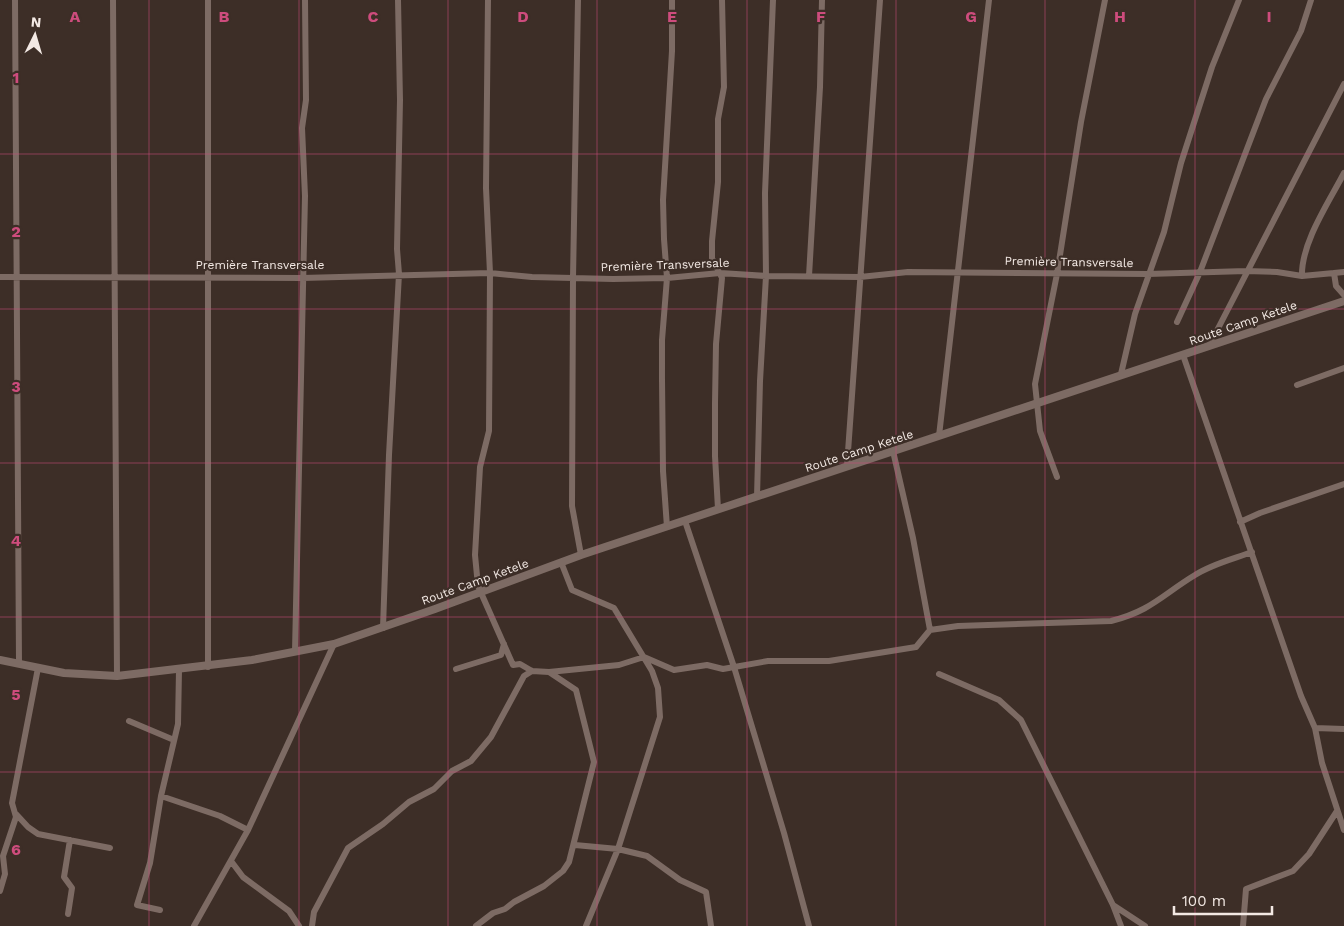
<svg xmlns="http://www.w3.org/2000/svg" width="1344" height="926" viewBox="0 0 1344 926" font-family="'Work Sans',sans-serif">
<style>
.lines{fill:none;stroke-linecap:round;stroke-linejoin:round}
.minor{stroke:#7d6b64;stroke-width:6}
.tertiary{stroke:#7d6b64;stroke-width:8}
.grid{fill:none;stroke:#ce4c7d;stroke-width:1;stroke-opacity:0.55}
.labels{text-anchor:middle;stroke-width:4.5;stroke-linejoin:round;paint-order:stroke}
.street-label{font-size:12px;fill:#f3e9e4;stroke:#3d2e27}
.grid-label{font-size:16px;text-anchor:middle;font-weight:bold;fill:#ce4c7d;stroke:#3d2e27;stroke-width:4.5;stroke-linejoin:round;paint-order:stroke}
</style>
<rect width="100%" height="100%" fill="#3d2e27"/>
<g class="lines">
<!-- minor -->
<path class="minor" d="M15,0L19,663
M113,0L117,676
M208,0V667
M578,0L573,278L572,506L581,555
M1334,273L1344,272
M809,276L820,87L822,0
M1302,276C1301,243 1329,202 1344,173
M0,277L302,278L490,273L532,277L613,279L667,278L720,273L766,276L860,277L908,272L1148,274L1246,271L1277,272L1302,276L1334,273L1336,286L1344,295
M1177,322L1200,272L1266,99L1301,31L1311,0
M1209,346L1344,84
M1183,355L1301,696L1315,728L1322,763L1344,830
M1121,374L1135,314L1164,232L1181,163L1212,67L1239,0
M1297,385L1344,368
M939,436L989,0
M893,451L913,538L930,630
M847,466L880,0
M1057,477L1040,431L1035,384L1057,274L1081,122L1105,0
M757,497L760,381L766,276L765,193L773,0
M718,509L715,456V403L716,344L722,278L712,258V241L718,182V119L724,87L722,0
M685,521L734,667L784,833L809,926
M1240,522L1260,513L1344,484
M667,527L663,471L662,379V340L667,278L664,239L663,200L672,51V0
M561,562L572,590L614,608L652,671L658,688L660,717L618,849L586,926
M383,628L389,455L399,274L397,249L400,100L398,0
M295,651L305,196L302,128L306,100L305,0
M456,669L501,655L504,644
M549,672L619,665L644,657L674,670L707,665L723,669L768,661H829L916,647L930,630L958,626L1111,621C1151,611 1162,595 1195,575C1212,564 1233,559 1252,552
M939,674L999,700L1021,720L1113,905L1121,926
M129,721L174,740
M1315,728L1344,729
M161,796L220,816L248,830
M16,814L28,827L38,834L110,848
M575,845L618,849L647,856L680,880L706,892L711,926
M231,861L243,877L289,911L299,926
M0,891L5,874L3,856L16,817L12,803L38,668
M1113,905L1145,926
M160,910L137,905L150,863L161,796L178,724L179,670
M68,914L72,888L64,877L70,840
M194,926L248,830L334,644
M312,926L314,912L348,848L383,824L409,802L434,789L452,771L471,761L491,737L524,676L532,671
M476,926L493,913L505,909L514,902L544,886L563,871L569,862L594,762L576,690L549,672L532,671L520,664L513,665L478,586L475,555L480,467L489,431L490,273L486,188L488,0
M1243,926L1246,889L1293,871L1309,854L1337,811"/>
<!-- tertiary -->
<path class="tertiary" d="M0,660L64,673L117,676L252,660L334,644L435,609L581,555L1344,301"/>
</g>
<!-- grid -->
<path class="grid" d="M149,0V926M299,0V926M448,0V926M597,0V926M747,0V926M896,0V926M1045,0V926M1195,0V926M0,154H1344M0,309H1344M0,463H1344M0,617H1344M0,772H1344"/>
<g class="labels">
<!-- street labels -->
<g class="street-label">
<text transform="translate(1069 262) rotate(1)" y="4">Première Transversale</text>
<text x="260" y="269">Première Transversale</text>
<text transform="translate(665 265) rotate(-2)" y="4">Première Transversale</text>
<text transform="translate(1243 323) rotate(-19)" y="4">Route Camp Ketele</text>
<text transform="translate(859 451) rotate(-18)" y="4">Route Camp Ketele</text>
<text transform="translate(475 582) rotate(-20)" y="4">Route Camp Ketele</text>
</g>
</g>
<g class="grid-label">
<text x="75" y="22">A</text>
<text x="224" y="22">B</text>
<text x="373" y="22">C</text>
<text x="523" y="22">D</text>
<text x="672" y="22">E</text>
<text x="821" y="22">F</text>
<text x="971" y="22">G</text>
<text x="1120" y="22">H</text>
<text x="1269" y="22">I</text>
<text x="16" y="83">1</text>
<text x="16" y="237">2</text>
<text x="16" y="392">3</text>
<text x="16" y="546">4</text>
<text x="16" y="700">5</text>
<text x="16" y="855">6</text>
</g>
<!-- north arrow -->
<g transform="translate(35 35) rotate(5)" stroke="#3d2e27" stroke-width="4" paint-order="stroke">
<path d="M0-4L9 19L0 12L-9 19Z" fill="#f3e9e4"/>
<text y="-8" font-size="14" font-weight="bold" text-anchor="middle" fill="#f3e9e4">N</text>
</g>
<!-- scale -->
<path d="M1174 906v8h98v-8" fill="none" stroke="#f3e9e4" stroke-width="2.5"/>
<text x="1182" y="906" font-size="15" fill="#f3e9e4" stroke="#3d2e27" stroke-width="4" paint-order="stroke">100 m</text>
</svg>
